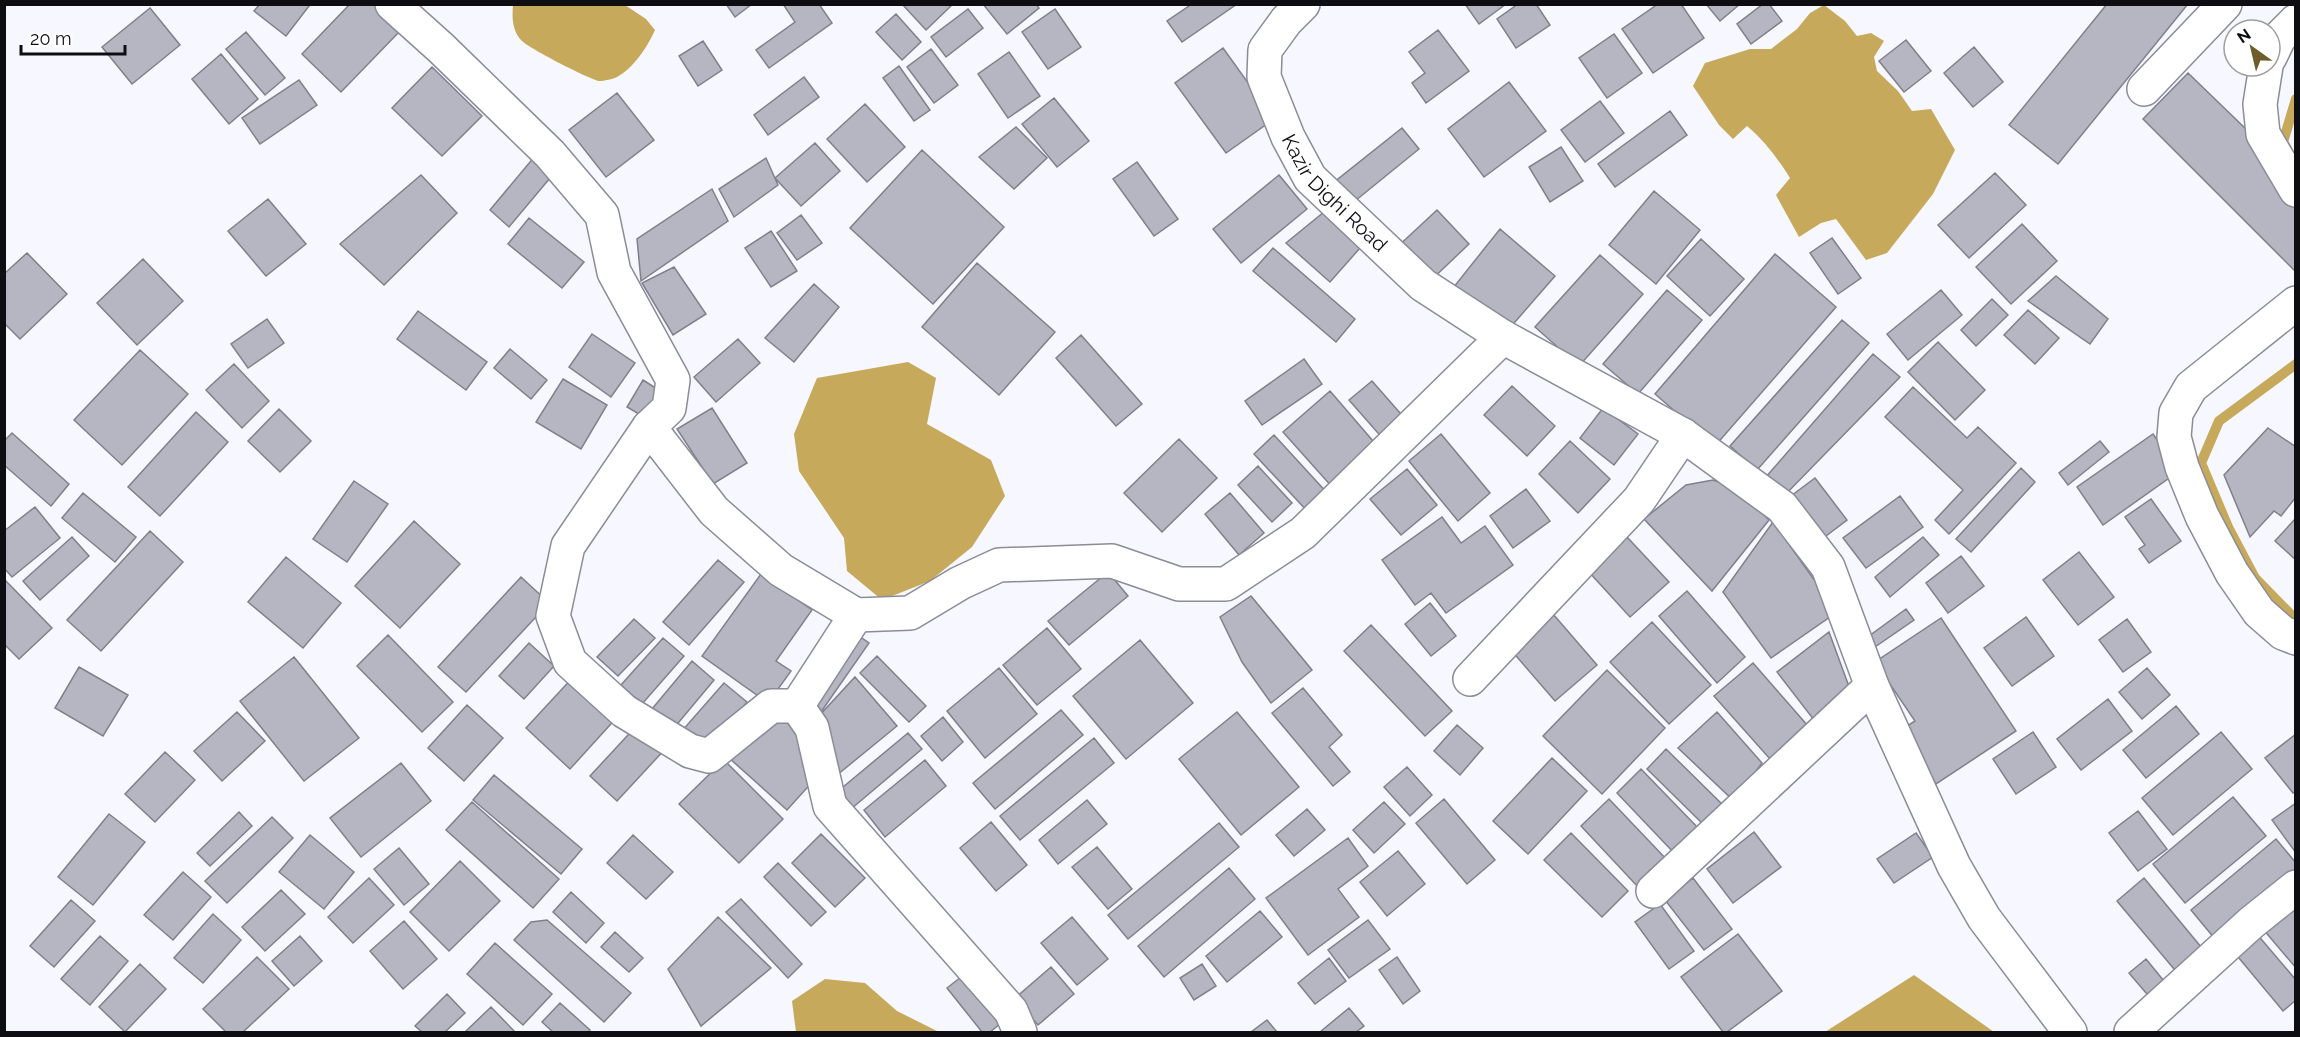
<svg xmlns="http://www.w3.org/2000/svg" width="2300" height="1037" viewBox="0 0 2300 1037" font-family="Raleway,sans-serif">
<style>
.water{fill:#c7a95b}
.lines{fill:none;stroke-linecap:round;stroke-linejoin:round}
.stream{stroke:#c7a95b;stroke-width:10}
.building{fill:#b5b6c2;stroke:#80808c;stroke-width:1.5}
.minor-casing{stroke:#8b8c98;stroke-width:36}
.minor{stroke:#fff;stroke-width:33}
.labels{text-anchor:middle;stroke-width:4.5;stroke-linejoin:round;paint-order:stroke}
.street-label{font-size:20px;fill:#0e0e12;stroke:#fff}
</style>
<rect width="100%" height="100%" fill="#f6f7ff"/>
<!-- water -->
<path class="water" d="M513,5H625L646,19L655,30C648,46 633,69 617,77C613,79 604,81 599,81C587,78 528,48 521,40C512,30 512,17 513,5Z
M1824,5L1845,21L1857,36L1871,33L1884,41L1874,57L1877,71L1898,91L1912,111L1931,109L1955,150L1933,194L1887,253L1866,260L1836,219L1821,223L1799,237L1776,195L1790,178C1778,159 1765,141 1747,126L1733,139L1719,125L1693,86L1705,63L1750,49H1771L1797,29L1810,13Z
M908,362L936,378L927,424L991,460L1005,496L972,547L930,581L882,600L847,571L844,538L799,471L794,434L817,378Z
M1914,975L1994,1032H1825Z
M825,979L865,983L897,1011L939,1032H796L792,1001Z"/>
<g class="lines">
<!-- stream -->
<path class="stream" d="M2287,149L2283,142L2296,99
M2296,364L2219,421L2201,463L2228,527L2255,578L2296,620"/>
</g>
<!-- building -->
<path class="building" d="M260,4H307L309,6L286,36L254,11Z
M350,4H373L400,31L341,92L302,54Z
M726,4H752L735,17Z
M783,4H819L832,23L769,68L756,50L795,22Z
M902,4H953L926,30Z
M983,4H1036L1039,8L1007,34Z
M1192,4H1237L1182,42L1167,21Z
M1465,4H1506L1479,24Z
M1518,4H1536L1550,25L1516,48L1497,19Z
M1658,4H1681L1704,38L1653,73L1622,29Z
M1706,4H1740L1720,21Z
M1763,4H1769L1782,21L1751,44L1737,24Z
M2107,4H2188L2058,164L2009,125Z
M150,8L180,45L132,84L102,47Z
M968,9L983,28L946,57L931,37Z
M1055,9L1081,47L1048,69L1022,32Z
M896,14L921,42L902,60L876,32Z
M1438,30L1469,71L1426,103L1412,83L1425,73L1409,52Z
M246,32L285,78L265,95L226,49Z
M1614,34L1642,73L1607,98L1579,58Z
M1906,40L1931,71L1904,92L1879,61Z
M703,41L722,70L698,86L679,56Z
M1974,47L2003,82L1973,107L1944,73Z
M1223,48L1274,119L1226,153L1175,83Z
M931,49L958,85L934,103L907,67Z
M1009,52L1040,96L1008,118L978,74Z
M221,54L258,99L229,124L192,79Z
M899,66L930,110L914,121L883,78Z
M432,67L482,116L442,156L392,108Z
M2188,73L2249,132L2296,205V272L2143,119Z
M804,77L819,97L768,135L754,115Z
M299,80L317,105L260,144L242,118Z
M1509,82L1546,131L1484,177L1448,129Z
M617,93L654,140L606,177L569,130Z
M1054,98L1089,141L1057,167L1022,124Z
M1600,101L1624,133L1585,162L1561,130Z
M865,104L905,147L867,182L827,139Z
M1670,111L1687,135L1615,187L1598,164Z
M1016,127L1047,158L1014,189L979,157Z
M1402,128L1419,149L1350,205L1333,183Z
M815,143L840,171L801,206L775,178Z
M1561,147L1583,181L1550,202L1529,167Z
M922,150L1004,227L933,304L850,228Z
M535,156L555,172L509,227L490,210Z
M766,158L778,185L734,217L719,189Z
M1137,162L1178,219L1154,236L1113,179Z
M1995,173L2026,205L1969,258L1938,225Z
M421,175L457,213L384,285L340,244Z
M1279,175L1307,209L1241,263L1213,229Z
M712,189L728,221L641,281L637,239Z
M1654,191L1700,230L1656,284L1609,245Z
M268,199L306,244L266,276L228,231Z
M1437,210L1469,244L1427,284L1394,250Z
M1324,212L1360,248L1330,282L1286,243Z
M801,215L822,243L797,260L777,233Z
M529,218L584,262L562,288L508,244Z
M2022,224L2057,261L2011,304L1976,267Z
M1500,229L1555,276L1508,330L1453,288Z
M771,231L797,271L771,287L745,248Z
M1832,238L1861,278L1838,294L1810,253Z
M1701,239L1744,279L1710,316L1667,276Z
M1273,248L1355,319L1336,342L1253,271Z
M27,253L67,294L20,339L4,323V274Z
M1775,254L1836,307L1715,446L1655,394Z
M1600,255L1643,294L1579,366L1535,327Z
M143,259L183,301L137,345L97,303Z
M977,263L1055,332L999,395L922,327Z
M674,267L706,314L673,335L642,283Z
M2056,276L2108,319L2090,344L2028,301Z
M814,284L839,307L794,362L765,338Z
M1667,290L1702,320L1638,394L1603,364Z
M1941,290L1962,315L1908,360L1887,334Z
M1992,299L2008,315L1976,346L1961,330Z
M2028,310L2059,338L2035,364L2004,335Z
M418,311L487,362L466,390L397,339Z
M267,319L284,343L248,368L231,344Z
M1842,320L1869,343L1757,470L1730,446Z
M592,334L635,363L611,397L569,367Z
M1081,335L1142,404L1116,426L1056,358Z
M738,339L760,363L716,402L694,377Z
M1938,342L1985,390L1955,420L1908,372Z
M510,349L547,380L531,399L494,368Z
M140,350L188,394L122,465L74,420Z
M1873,354L1900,377L1783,497L1765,478Z
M1304,359L1322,384L1262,425L1245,401Z
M234,364L269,401L242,428L206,390Z
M563,379L607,405L581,449L536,422Z
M643,380L665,394L649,420L627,407Z
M1372,381L1407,421L1385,441L1349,400Z
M1512,386L1555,426L1527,456L1484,415Z
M1913,387L1967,438L1978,427L2016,463L1949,534L1935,520L1963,490L1885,417Z
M1330,391L1379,448L1333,488L1283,432Z
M712,408L747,463L713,484L677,429Z
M1603,408L1638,434L1614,465L1580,438Z
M279,409L311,441L280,472L248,441Z
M196,412L228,442L160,516L128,487Z
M2268,428L2296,447V497L2281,516L2274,511L2250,537L2224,475Z
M12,433L69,484L51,506L4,465V441Z
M1441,434L1490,493L1458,521L1409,461Z
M2153,434L2179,471L2103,525L2077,487Z
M1274,435L1329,495L1309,513L1254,454Z
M1179,439L1217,478L1162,532L1124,493Z
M1570,441L1610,479L1578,513L1539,474Z
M2100,441L2109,452L2068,485L2059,473Z
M1258,466L1292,503L1272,522L1238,485Z
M2021,468L2035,482L1971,552L1956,539Z
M1407,469L1437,505L1401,535L1370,499Z
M1815,478L1847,520L1818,542L1787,499Z
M1713,480L1736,488L1769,520L1712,591L1644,519L1686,485Z
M354,481L388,504L347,562L313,539Z
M1526,489L1550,521L1513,548L1490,516Z
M83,493L136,537L115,562L62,518Z
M1230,493L1264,533L1239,555L1205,514Z
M1900,496L1923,527L1866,568L1843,538Z
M2151,499L2181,541L2149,563L2139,549L2145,545L2125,517Z
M35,507L60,538L12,577L4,568V531Z
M1442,517L1461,543L1485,526L1513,565L1446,613L1431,593L1415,605L1382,560Z
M2296,518V560L2275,541Z
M414,521L460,564L400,628L355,586Z
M1773,522L1837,612L1771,658L1723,592Z
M150,531L183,562L101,651L67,620Z
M72,537L89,556L40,600L23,581Z
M1627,537L1669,582L1630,617L1589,572Z
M1923,537L1939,555L1890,597L1875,577Z
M2079,552L2114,597L2078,625L2043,580Z
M1961,556L1984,586L1948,613L1926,583Z
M286,557L341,603L303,648L248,602Z
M718,560L744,582L689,645L663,622Z
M1108,572L1128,596L1069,645L1048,621Z
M761,574L812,610L776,661L791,671L768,703L702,656Z
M521,577L549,603L466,692L438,667Z
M4,579L52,628L19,659L4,644Z
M1687,591L1745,657L1717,683L1659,616Z
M1251,596L1312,670L1271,703L1242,662L1220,617Z
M1430,603L1456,636L1431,656L1405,624Z
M1906,609L1914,620L1872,649L1865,639Z
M1553,614L1597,665L1555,701L1511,650Z
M2026,617L2054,656L2012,686L1984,648Z
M1941,618L2016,731L1936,784L1901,730L1915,721L1875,662Z
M634,619L655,638L618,676L597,657Z
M2127,619L2151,652L2123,672L2099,640Z
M1652,622L1711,685L1669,724L1610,662Z
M1371,625L1452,711L1425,736L1344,651Z
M1047,628L1081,669L1037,705L1003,665Z
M849,629L869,643L821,712L805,702Z
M1829,632L1851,692L1814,720L1777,672Z
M388,635L453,702L422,732L357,666Z
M663,638L684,656L642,704L621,685Z
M1140,640L1193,703L1126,759L1073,696Z
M529,643L554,666L524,699L499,676Z
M877,656L926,706L909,722L860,673Z
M294,657L359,738L304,781L240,701Z
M692,661L714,680L674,728L652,709Z
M1753,663L1808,726L1770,759L1714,696Z
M79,667L128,695L103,736L55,708Z
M999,668L1037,714L985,758L947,711Z
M2147,668L2170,695L2142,719L2119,692Z
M1607,670L1665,728L1602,794L1543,736Z
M575,675L619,715L570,769L526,728Z
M855,677L897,726L837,775L818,717Z
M724,683L747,702L709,749L681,732Z
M1303,688L1342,735L1329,747L1350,772L1333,786L1272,713Z
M2108,699L2132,731L2081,770L2057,739Z
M467,705L503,738L464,781L428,748Z
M2176,706L2199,734L2146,778L2123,750Z
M1061,710L1083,735L995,809L973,783Z
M237,712L265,741L222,781L194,751Z
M1237,712L1299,787L1241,835L1179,759Z
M1717,712L1762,763L1734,801L1678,748Z
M777,713L802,720L814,780L787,810L728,757Z
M943,717L963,742L942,761L921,736Z
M640,722L667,747L617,801L590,776Z
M1457,725L1483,748L1460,775L1434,751Z
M2033,732L2056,767L2016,794L1993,759Z
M2221,732L2252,769L2173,835L2142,798Z
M908,733L922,749L851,809L837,792Z
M2296,734V791L2293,793L2265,758Z
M1094,738L1114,763L1020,840L1000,816Z
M1666,749L1727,809L1708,829L1647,769Z
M165,752L195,780L155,822L125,794Z
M1552,758L1587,791L1528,854L1493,821Z
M724,760L783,819L739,863L679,804Z
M925,760L946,786L885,837L864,810Z
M401,763L431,801L361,857L330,818Z
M1407,767L1432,795L1410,816L1384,787Z
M1641,769L1701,831L1676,855L1617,793Z
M494,775L582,849L561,874L473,800Z
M2233,797L2266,836L2185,903L2153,864Z
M1444,799L1495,860L1467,884L1416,823Z
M1609,799L1668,861L1639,888L1581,826Z
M1087,800L1107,824L1058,864L1039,840Z
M472,802L559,879L533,908L446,830Z
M1384,802L1405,824L1374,853L1353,830Z
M2296,803V853L2272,820Z
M1307,809L1325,830L1294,856L1276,835Z
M2138,811L2167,849L2138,871L2109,833Z
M239,812L252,826L210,866L197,853Z
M109,814L145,842L93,905L58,877Z
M272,817L293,838L227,903L205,881Z
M991,822L1027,865L996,891L960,848Z
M1219,823L1239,847L1128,939L1108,915Z
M1754,832L1781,867L1733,903L1707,869Z
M1571,833L1628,891L1602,917L1544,860Z
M1916,833L1933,857L1894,883L1877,859Z
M821,834L865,878L835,907L792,863Z
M310,835L354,872L324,909L279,872Z
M633,835L673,872L646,899L607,863Z
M1348,838L1368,866L1338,889L1359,917L1308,955L1266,898Z
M2276,839L2296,863V872L2215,939L2191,910Z
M1097,847L1132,889L1108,909L1072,867Z
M399,848L429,884L404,905L374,869Z
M1398,851L1425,884L1387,916L1360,882Z
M460,861L500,901L449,951L410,912Z
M778,863L826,912L811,926L764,877Z
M1229,868L1255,899L1164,977L1138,946Z
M183,872L211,897L173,940L144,915Z
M369,878L394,905L353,943L328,917Z
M1693,878L1732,929L1704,950L1665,900Z
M2144,878L2206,953L2179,975L2117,901Z
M281,890L305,914L265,951L242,927Z
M571,892L604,923L586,943L553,912Z
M741,899L802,964L788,978L726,912Z
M71,900L95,921L54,967L30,946Z
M1660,904L1694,951L1669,969L1635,922Z
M2290,907L2296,913V968L2263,929Z
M1260,911L1282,937L1227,982L1206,956Z
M213,914L241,940L203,983L174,958Z
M718,917L771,968L701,1026L668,969Z
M1072,917L1108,959L1077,985L1041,943Z
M547,920L631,993L604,1022L514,940L531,922Z
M1368,920L1390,949L1349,978L1328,950Z
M404,921L437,959L403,989L370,951Z
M615,932L643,958L629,972L601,947Z
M2256,933L2296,980V1000L2283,1011L2234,952Z
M1738,934L1782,991L1727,1032H1723L1681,977Z
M100,936L128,961L90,1005L61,979Z
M300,936L322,961L294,986L272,961Z
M495,943L552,994L523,1025L467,974Z
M257,957L289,989L243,1032H226L203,1009Z
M1397,957L1420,991L1403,1004L1379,970Z
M1329,958L1346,981L1315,1004L1298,983Z
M2146,959L2168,986L2152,1000L2129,973Z
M140,964L166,989L125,1032L99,1007Z
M1202,964L1216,986L1194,1000L1180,978Z
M1051,967L1074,994L1038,1025L1015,998Z
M961,977L1000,1024L990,1032H982L947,988Z
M447,994L465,1013L445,1032H422L415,1026Z
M560,1003L590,1030L588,1032H553L542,1022Z
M491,1007L515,1032H465Z
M1349,1008L1364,1026L1356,1032H1320Z
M1267,1020L1277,1032H1251Z"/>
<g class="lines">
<defs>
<g id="minor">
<path d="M392,4L441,48L550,154L602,215L614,272L673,380L669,408L649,427L568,546L553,616L570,662L624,711L690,751L709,756L771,706H797"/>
<path id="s1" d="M1303,4L1286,21L1265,50L1264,77L1288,137L1310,178L1423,285L1503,337L1683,435L1782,507L1828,567L1872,686L1954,866L1984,918L2070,1032"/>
<path d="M2270,57L2279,38L2296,21"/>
<path d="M2266,66L2260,104L2263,134L2296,190"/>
<path d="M2144,89L2225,4"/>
<path d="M2296,303L2191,387L2176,413L2174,437L2182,467L2202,516L2232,573L2259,612L2283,633L2296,638"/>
<path d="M649,427L714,511L781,570L856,615L910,613L960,583L999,565L1112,561L1179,584H1226L1303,533L1503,337"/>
<path d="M1470,679L1639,500L1683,435"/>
<path d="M797,706L812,728L830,806L1011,1011L1020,1032"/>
<path d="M797,706L856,615"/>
<path d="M1653,891L1872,686"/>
<path d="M2131,1032L2251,923L2296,887"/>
</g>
</defs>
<!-- minor casing -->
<use href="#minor" class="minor-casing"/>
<!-- minor -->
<use href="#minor" class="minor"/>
</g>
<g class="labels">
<!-- street labels -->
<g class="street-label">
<text dy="7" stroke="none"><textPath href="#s1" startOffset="225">Kazir Dighi Road</textPath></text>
</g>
</g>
<!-- border -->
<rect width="2300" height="1037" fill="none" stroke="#0e0e12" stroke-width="12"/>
<!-- north arrow -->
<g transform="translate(2252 48) rotate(326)"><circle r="28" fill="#ffffff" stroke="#9f9fa0" stroke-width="1.5"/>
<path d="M0-4.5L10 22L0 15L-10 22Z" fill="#6e5c2a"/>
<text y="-9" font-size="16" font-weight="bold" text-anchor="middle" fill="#0e0e12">N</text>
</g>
<!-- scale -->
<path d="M21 45v9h104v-9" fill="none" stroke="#0e0e12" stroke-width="3"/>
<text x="30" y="45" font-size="18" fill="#0e0e12" stroke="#ffffff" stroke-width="4.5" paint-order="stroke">20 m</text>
</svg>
